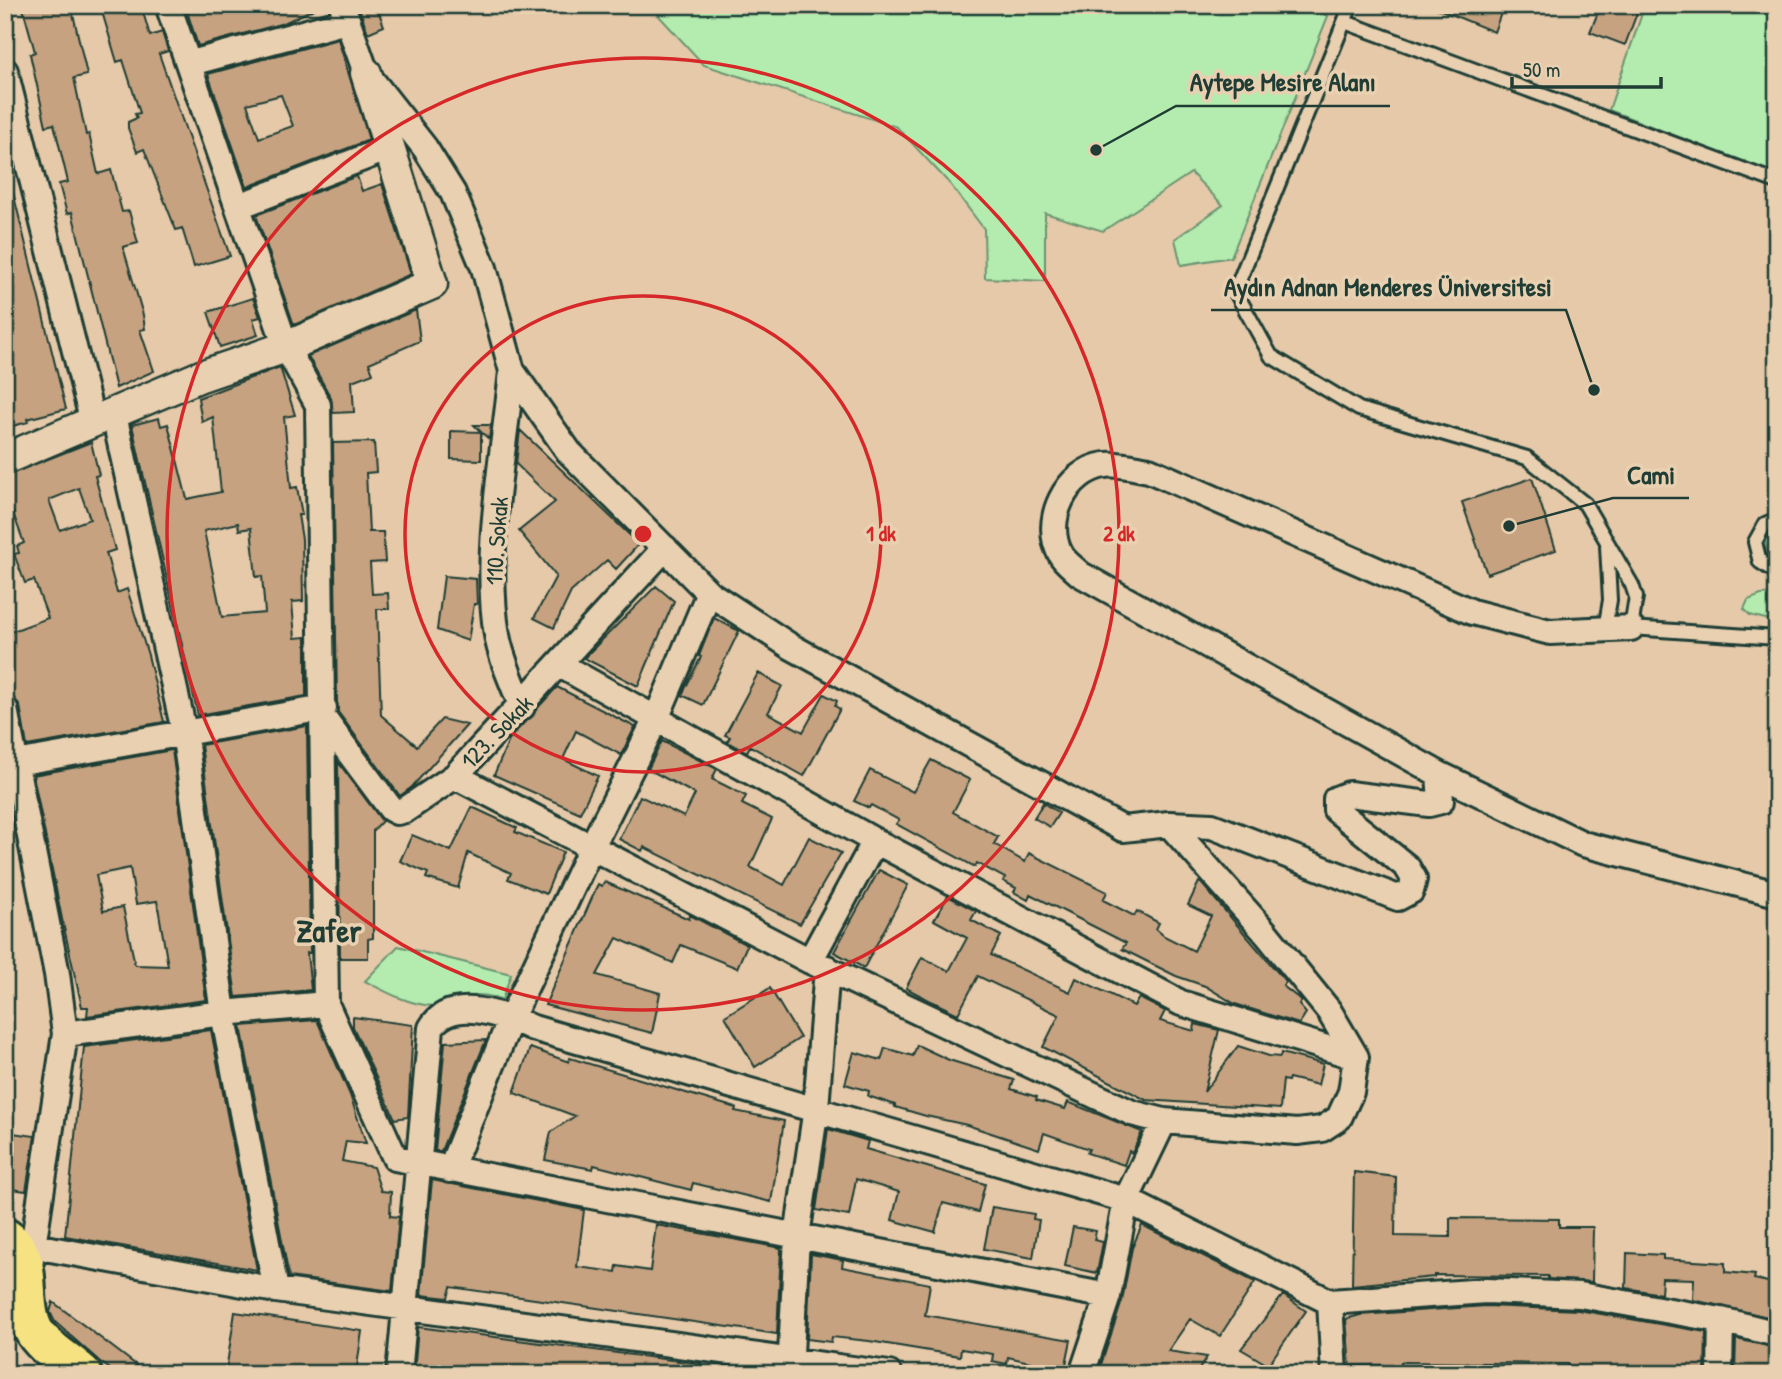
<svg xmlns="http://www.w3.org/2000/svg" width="1782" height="1379" viewBox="0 0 1782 1379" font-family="'Patrick Hand',sans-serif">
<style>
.green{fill:#b4ebae;stroke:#6a9471;stroke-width:2}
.building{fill:#c6a280;stroke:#1f3d34;stroke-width:2;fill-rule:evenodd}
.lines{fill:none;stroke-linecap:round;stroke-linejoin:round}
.service-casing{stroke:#1f3d34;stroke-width:18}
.minor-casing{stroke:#1f3d34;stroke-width:30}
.tertiary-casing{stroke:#1f3d34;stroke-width:35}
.primary-casing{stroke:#1f3d34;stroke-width:44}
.service{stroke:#e9d0b1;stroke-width:12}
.minor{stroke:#e9d0b1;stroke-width:24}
.tertiary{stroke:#e9d0b1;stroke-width:30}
.primary{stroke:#f6e281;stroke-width:38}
.ring{fill:none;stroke:#d62828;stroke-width:3.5}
.labels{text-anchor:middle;stroke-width:7;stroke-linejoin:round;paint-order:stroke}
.street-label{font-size:24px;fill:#1f3d34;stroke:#e9d0b1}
.district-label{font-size:32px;font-weight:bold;fill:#1f3d34;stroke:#e9d0b1}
.centre{fill:#d62828;stroke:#e9d0b1;stroke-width:3.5}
.ring-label{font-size:21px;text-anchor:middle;font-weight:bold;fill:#d62828;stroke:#e9d0b1;stroke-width:7;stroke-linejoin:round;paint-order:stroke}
.leader{fill:none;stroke:#1f3d34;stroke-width:2.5}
.callout-dot{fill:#1f3d34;stroke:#e9d0b1;stroke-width:2.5}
.callout-label{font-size:26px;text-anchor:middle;font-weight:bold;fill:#1f3d34;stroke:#e9d0b1;stroke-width:7;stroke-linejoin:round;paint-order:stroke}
</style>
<rect width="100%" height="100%" fill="#e5c9a9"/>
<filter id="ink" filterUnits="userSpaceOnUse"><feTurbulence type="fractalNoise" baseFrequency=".0143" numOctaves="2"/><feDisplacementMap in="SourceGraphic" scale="14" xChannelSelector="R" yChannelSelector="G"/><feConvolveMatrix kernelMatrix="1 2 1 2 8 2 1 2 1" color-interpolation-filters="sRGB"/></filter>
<g filter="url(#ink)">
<!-- green -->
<path class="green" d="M649,5H1300L1328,16L1231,257L1181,265L1175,239L1223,205L1191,173L1103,231L1045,213V281L985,278L984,229L950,184L897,127L704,65Z
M1645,5L1679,11L1694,5H1777L1772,53L1777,54V175L1609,110Z
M1777,530V561L1768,553L1765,539Z
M1777,594V622L1750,615L1744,609L1748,600L1761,595Z
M398,946L511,974L502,1000C469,987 467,1004 438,1006C413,1007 386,992 365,981Z"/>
<!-- building -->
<path class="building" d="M22,5H71L87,75L74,78L86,135L89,134L98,174L111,170L122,212L129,211L138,243L123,247L143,315L145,329L140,330L154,371L116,388L72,212L67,214L59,184L68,182L54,124L46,126L30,54L35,52Z
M100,5H141L150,36L162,32L168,51L159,54L230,256L194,267L182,228L176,230L144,149L137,152L128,128V122L137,118L135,114L140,113L123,60L117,62Z
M204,5H320V6L284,23L198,46L187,11Z
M358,5H376L384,26L368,33Z
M1429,5H1504L1494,32Z
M1601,5H1640L1625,45L1590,32Z
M338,39L369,140L247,187L208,74ZM281,95L293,126L259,138L247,104Z
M357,176L362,191L382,184L411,274L294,325L256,215Z
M11,184L66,409L27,419L28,422L5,428V185Z
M253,298L260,317L253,319L258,335L220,347L208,312Z
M416,310L420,341L369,363L373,373L352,381L354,412L333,413L331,398L308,356Z
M280,367L295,415L284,417L291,488L297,487L302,515H298L302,539L303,601L292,602L295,638L306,637V696L198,715L132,425L159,418L161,426L168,424L187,499L221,492L213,417L202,422L198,398ZM238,523L239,530L251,528L256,577L262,576L265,613L222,617L204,531Z
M474,425H491L489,439L481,432V460L451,459V431L481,432Z
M520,430L639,544L616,569L607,560L571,592L554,628L534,618L556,576L519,531L555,502L516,464Z
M91,442L99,475L95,476L115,550L106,553L117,593L127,589L148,655L164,722L27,746L20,706L9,695L5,679V634L48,618L34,580L25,583L14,554L19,553L17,546L24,543L13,513L8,515L5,476ZM79,488L90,519L60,530L49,500Z
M374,442L376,472L366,473L369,532H383L385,562L370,563L372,594L388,593L389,609H377L381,715L417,746L442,719L467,725L412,787L400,796L338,712L337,701L333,443Z
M1532,478L1556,550L1487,574L1462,502Z
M444,576L476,579L477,604H474L468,641L437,630Z
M656,586L674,601L638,686L584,658Z
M714,618L739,631L703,705L682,695L701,657L699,656Z
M758,673L782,686L768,713L803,732L824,694L837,701L835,706L840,709L804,776L750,746L747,752L727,742L730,737L725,735Z
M557,687L635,727L621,755L576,731L563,759L598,776L580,813L494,775L510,738Z
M307,726L310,953H307L311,990L236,997L201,745Z
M662,741L717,769L712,779L746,796L742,804L772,819L750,867L784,885L809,837L841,853L800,924L644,847L642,851L619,839L640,796L684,817L695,794L648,769Z
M172,750L206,1000L87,1016L88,1007H82L62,919L33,775ZM130,868L136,904L157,901L168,966L135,965L123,907L103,911L96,875Z
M931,760L970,780L953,812L998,837L994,844L1025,862L1029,853L1107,892L1103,900L1134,916L1137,911L1159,923L1156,929L1164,936L1194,951L1211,916L1188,905L1199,882L1202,884L1286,982L1283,986L1302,1001L1299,1005L1306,1013L1299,1024L1235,1004L1205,986L1176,976L1122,949L1126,943L1030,894L1028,900L1014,892L1016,888L1003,881L1005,878L977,863L975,867L896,824L899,820L871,805L869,808L854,801L870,770L913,792Z
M338,762L382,821L373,831V938L368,939V958H340Z
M1043,803L1059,813L1050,827L1034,818Z
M472,807L517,828L515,832L563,852L546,894L508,879L511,873L468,853L458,888L426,878L428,873L400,861L412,835L451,851Z
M879,870L908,885L864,968L834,952Z
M605,882L689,919L690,915L747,945L737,968L681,945L673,963L617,938L597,975L660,993L652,1033L545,1005L598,884L602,886Z
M948,896L976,911L971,920L1001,936L991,955L1070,992L1076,978L1134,1006L1139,998L1165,1011L1160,1021L1194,1031L1195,1024L1219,1030L1204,1092L1238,1046L1269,1056L1280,1057L1281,1053L1323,1064L1318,1085L1289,1078L1288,1081L1283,1080L1280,1109L1146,1100L1043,1047L1059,1015L978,976L958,1014L929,1000L906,988L922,957L949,971L967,938L934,920Z
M770,988L800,1038L755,1067L725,1016Z
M353,1017L413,1025L408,1117L395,1119L353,1027Z
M317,1020L350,1095L366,1143L346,1141L342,1161L373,1167L381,1191L391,1192L390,1216L399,1217L392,1291L289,1277L241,1026Z
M211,1030L257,1270L65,1236L84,1047Z
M486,1040L441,1151H435L445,1042Z
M917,1045L949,1060L1014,1080L1011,1089L1037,1097L1036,1100L1065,1109L1068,1102L1142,1132L1132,1153L1129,1151L1124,1165L1087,1153L1089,1149L1044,1133L1039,1149L967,1125L926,1116L895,1107V1105L868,1096L869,1091L845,1084L854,1052L881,1060L885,1048L913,1056Z
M530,1048L569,1062L570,1058L736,1108L735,1111L784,1121L771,1202L693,1183L691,1190L594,1165L593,1169L545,1160L551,1132L575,1116L514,1093Z
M828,1129L868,1141L866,1149L985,1184L978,1212L943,1203L935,1232L892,1220L899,1192L856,1179L849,1216L816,1210Z
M5,1132L35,1136L26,1191L5,1188Z
M1354,1172L1396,1177L1395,1236L1450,1237V1218L1559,1219V1227H1593L1592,1282L1548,1279V1276L1434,1275V1277L1352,1285Z
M432,1180L584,1210L577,1267L616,1272L617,1266L650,1271L656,1225L781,1248L777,1334L451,1287L448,1298L421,1295Z
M992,1207L1034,1214L1033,1219L1039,1220L1033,1258L984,1249Z
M1142,1225L1255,1282L1220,1336L1190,1319L1168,1351L1207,1357L1196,1374H1098L1122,1301L1132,1248Z
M1073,1227L1096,1231L1094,1240L1103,1242L1097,1273L1065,1266Z
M1627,1253L1663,1255V1259L1725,1263V1272L1755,1275L1754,1279L1777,1284V1319L1693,1300L1694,1279L1662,1278L1661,1294L1626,1288Z
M811,1254L843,1260L842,1267L930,1284L925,1315L1071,1340L1064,1374L1045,1371L1047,1366L1008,1357L1007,1364L992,1361L993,1354L961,1349L960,1356L869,1341L832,1337L831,1342L807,1339Z
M1283,1295L1306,1311L1268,1365L1241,1349Z
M53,1302L123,1355L148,1374H117L99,1361L55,1322L50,1312Z
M1486,1306L1578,1310L1706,1332L1705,1374H1608L1568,1369V1364L1401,1362V1369H1383V1365L1350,1366L1346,1319L1360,1315Z
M235,1312L362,1331L356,1374H245L226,1371Z
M418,1327L702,1364L701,1374H494L468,1371V1374H414Z
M1736,1339L1777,1348V1374L1735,1372Z"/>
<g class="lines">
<defs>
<path id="service" d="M1351,5L1235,291L1271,356L1359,409L1527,458L1585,504L1632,585L1636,597L1631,628L1777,638
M1345,22L1777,182
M1777,519L1765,524L1755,542L1760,562L1777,573
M1605,629L1610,600L1607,546"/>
<path id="minor" d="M168,5L286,347L318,405L326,1004L395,1158L1108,1296
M342,5L366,73L425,148L453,193L484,268L512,371L569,452L709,593L790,646L1123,829L1169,824L1265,932L1329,1011L1356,1057L1351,1092L1339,1118L1322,1129L1297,1132L1164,1121L1132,1113L810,961L455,776
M191,63L347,21
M5,71L93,423
M239,206L389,148
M512,371C504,453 483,555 497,635C501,659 513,684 522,707
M114,415L184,731L223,1013L276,1290
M1631,628L1550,632L1472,612L1149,470C1136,468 1119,463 1105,465C1067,470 1041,521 1061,555C1065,562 1074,568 1080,574L1439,774L1583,844L1777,894
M560,665L875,841L1181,1003L1356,1057
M5,709L57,974L65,1034L31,1260
M324,719L391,809L397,812L405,810L455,776L665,548
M5,765L324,708
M1169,824L1212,826L1398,898L1411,891L1414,879L1407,867L1336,810V799L1349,794L1429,804L1441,801L1439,774
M810,961L875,841
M65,1034L223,1013L326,1004
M450,1170L511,1018L591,848L656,719L709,593
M12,1242L276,1290L889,1374
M1330,1302L1334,1374
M399,1374L431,1028C451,994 507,1016 533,1028L1126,1200L1330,1302L1486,1291L1580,1295L1721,1320L1777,1334
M790,1374L797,1236L816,1108L827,968
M1082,1374L1108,1296L1126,1200L1164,1121
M1720,1374L1721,1320"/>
<path id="tertiary" d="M5,459L201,376L286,347L432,284L366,73"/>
<path id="primary" d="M5,1238C37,1259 18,1299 33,1329C41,1346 68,1361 82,1374"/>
</defs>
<!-- service casing -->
<use href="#service" class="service-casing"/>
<!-- minor casing -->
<use href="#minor" class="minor-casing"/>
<!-- tertiary casing -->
<use href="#tertiary" class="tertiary-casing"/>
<!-- primary casing -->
<use href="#primary" class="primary-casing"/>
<!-- service -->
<use href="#service" class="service"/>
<!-- minor -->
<use href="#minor" class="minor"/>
<!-- tertiary -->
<use href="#tertiary" class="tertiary"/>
<!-- primary -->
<use href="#primary" class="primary"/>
</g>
</g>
<!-- distance rings -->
<g class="ring">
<circle cx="643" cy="534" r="238"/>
<circle cx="643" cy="534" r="476"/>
</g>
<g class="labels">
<!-- street labels -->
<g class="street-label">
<text transform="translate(497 541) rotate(-86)" y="8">110. Sokak</text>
<text transform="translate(497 732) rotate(-46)" y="8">123. Sokak</text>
</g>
<!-- district labels -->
<g class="district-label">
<text x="329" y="942">Zafer</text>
</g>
</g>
<circle cx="643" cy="534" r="10" class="centre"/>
<g class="ring-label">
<text x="881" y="541">1 dk</text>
<text x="1119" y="541">2 dk</text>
</g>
<!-- callouts -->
<path class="leader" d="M1096 150L1176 106H1390M1594 390L1566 310H1211M1509 526L1613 498H1689"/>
<g class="callout-dot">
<circle cx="1096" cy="150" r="7"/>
<circle cx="1594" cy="390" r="7"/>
<circle cx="1509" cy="526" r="7"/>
</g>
<g class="callout-label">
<text x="1283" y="91">Aytepe Mesire Alanı</text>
<text x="1388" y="296">Aydın Adnan Menderes Üniversitesi</text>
<text x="1651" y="484">Cami</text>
</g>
<!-- margin -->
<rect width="1782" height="1379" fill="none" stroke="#e9d0b1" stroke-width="28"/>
<rect x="14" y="14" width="1754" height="1351" fill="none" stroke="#1f3d34" stroke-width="2.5" filter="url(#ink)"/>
<!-- scale -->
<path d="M1512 77v10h149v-10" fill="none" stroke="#1f3d34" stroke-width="3.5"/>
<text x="1523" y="77" font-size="21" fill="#1f3d34" stroke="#e9d0b1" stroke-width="5" paint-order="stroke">50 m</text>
</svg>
